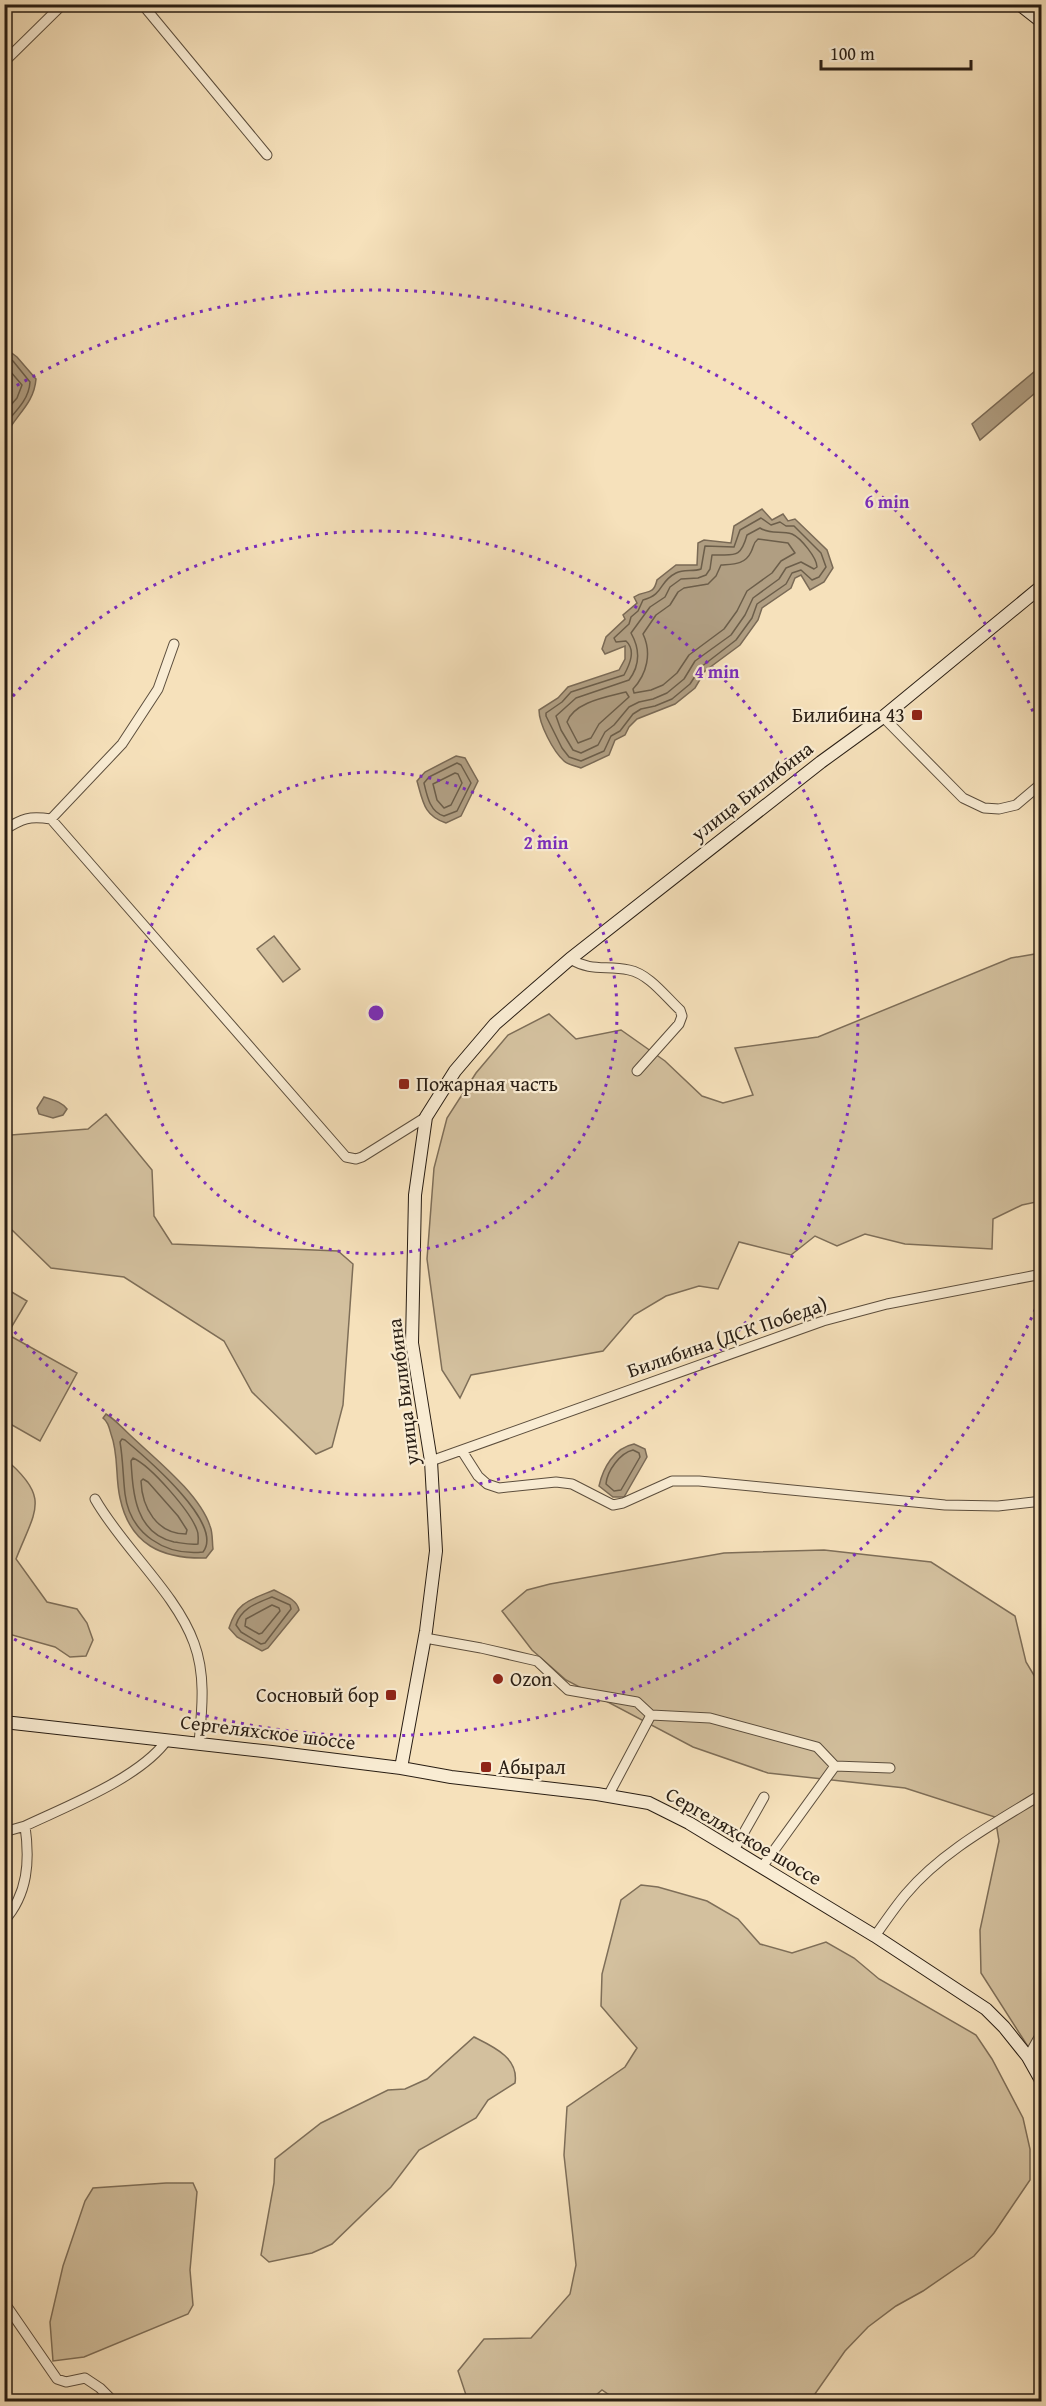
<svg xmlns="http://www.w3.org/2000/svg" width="1046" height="2406" viewBox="0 0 1046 2406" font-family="'Gentium Book Plus',serif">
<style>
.green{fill:#d3c09e;stroke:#7e6e58;stroke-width:1.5}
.water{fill:#b09e82;stroke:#7a6a56;stroke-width:1.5}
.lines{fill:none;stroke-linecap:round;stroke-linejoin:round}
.shore{stroke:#6c5e4a;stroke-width:1.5}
.street-casing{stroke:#5c4e3d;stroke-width:11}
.secondary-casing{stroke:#281d13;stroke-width:14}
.street{stroke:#f9ecd3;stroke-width:9}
.secondary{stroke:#f9ecd3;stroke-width:12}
.ring{fill:none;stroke:#7b2cbf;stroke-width:3;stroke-dasharray:3 6}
.poi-dot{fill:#8f2418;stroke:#f9ecd3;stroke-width:2}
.labels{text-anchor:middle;stroke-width:4.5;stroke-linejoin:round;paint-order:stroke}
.poi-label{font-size:20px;fill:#281d13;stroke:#f9ecd3;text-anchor:start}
.street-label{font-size:20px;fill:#281d13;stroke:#f9ecd3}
.centre{fill:#7b2cbf;stroke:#f9ecd3;stroke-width:3}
.ring-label{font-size:18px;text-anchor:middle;font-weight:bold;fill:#7b2cbf;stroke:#f9ecd3;stroke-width:4.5;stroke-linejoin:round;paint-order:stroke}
</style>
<rect width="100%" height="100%" fill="#f6e1bb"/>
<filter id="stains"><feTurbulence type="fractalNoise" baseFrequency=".00333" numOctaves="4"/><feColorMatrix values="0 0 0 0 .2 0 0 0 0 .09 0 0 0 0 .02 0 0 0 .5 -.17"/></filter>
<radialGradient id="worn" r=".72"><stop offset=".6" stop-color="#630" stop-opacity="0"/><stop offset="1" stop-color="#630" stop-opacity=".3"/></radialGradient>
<!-- green -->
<path class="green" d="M274,936L300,969L283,982L257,949Z
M1041,953V1201L1022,1205L993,1219L992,1249L905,1244L865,1234L837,1246L815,1236L791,1255L739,1242L718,1289L699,1286L666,1296L634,1315L603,1351L471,1375L460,1398L442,1370L427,1259L434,1168L447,1118L476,1073L508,1035L549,1014L576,1039L621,1030L665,1061L702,1096L723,1103L753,1095L735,1048L818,1037L1011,958Z
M106,1114L152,1170L154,1216L172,1244L338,1251L353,1264L343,1405L332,1447L316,1454L252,1392L224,1341L124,1277L51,1268L12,1230H5V1133L11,1135L88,1129Z
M5,1288L27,1301L11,1328L5,1324Z
M5,1333L77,1373L40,1441L5,1421Z
M4,1458C52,1498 35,1510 16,1559L47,1602L77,1609L87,1623L93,1640L86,1656L70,1657L55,1647L5,1633Z
M824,1550L931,1562L1015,1616L1026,1662L1041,1687V2067L981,1973L980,1930L999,1841L995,1817L905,1788L768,1773L693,1747L566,1680L532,1650L502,1611L527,1590L550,1584L724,1553Z
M641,1885L658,1887L707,1901L738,1919L760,1944L792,1953L826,1942L854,1958L879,1979L976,2035L992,2059L1023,2118L1030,2149V2180L994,2233L974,2256L923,2291L896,2306L868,2327L845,2351L810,2401H618L602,2390L589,2401H468L458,2371L484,2339L531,2338L570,2294L576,2265L564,2155L567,2107L625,2067L637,2048L601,2006L602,1974L621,1900Z
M474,2037C494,2047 519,2058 515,2083L488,2100L476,2118L419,2150L391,2187L332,2244L312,2253L269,2262L261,2255L274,2183L275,2159L321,2123L388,2090L405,2089L427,2079Z
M166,2183H193L197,2192L190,2270L193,2305L188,2314L84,2357L53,2361L50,2322L63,2266L85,2201L93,2188Z"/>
<!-- water -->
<path class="water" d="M5,348L17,357L36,379C34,405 14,416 5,437Z
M1041,366V388L980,440L972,424Z
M762,509L772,520L783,514L788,521L795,519L827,550L833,568L824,582L810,590L801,575L795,578L791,588L762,608L758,620L740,645L705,671L695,688L675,704L637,719L629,727L625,735L615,740L609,755L581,768C576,766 568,765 564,761C553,751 539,724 539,710L558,698L568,687L619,670L625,659V646L605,654L602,649L606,637L625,619L623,615L637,603L634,597C646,589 653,597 657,580L676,565H697L698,543L704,540L731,543L734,526Z
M456,756L465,758L478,781L461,816L446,823C424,816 423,802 417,781L425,772Z
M44,1097C52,1100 61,1101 67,1109L63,1115L53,1118L39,1114L37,1108Z
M106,1414C116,1420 121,1427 130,1435C155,1459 199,1493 210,1526C213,1533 212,1542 213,1549L206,1558C162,1559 130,1545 120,1498C115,1477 119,1455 111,1434C109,1427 108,1422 103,1418Z
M634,1444L645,1449L647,1457L624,1497H613L599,1486C603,1468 614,1448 634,1444Z
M274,1590C283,1595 297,1599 299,1610L268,1648L262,1651L237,1637L229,1628C237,1602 250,1600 274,1590Z"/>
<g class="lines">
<!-- shore -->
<path class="shore" d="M4,355L13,361L30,382C29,400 15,412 4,425
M4,364L22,385L17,398L4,413
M761,518L771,525L780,522L786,526H794L821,553L826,567L819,577L812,580L801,570L792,573L786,584L757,604L752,618L736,640L701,667L690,684L672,699L655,706L641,709L633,714L620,731L611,736L604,751L581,761L569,757L562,748L546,716V713L562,702L571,692L624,675C630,664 636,650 626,641L616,642L614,638L629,624L631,617L638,611L643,600C665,594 658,582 676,573C684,569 693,572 701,569L705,546L734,547L740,530Z
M760,528C771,535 781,530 792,534C801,538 817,558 817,567L814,569L801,562L786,568L779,579L753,598L745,615L731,635L695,661L684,679L667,693L653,699L639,702L629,707L614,725L605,732L598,745L581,753L573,750L561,730L556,716L576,698L629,680C641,664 640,649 631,633L650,607L665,597L670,587L681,579L698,578L706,575L710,569L712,555C734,554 740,560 747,535Z
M758,539L788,543L795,553L781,561L772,573L747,591L737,611L724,629L689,655L677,673L663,685L651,690L634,693L633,689C647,674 652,653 643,634L656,615L670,605L678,592L684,588L708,584L716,576L721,565C733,564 745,565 751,552C754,546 753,543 758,539Z
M626,692L629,697L599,724L591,738L578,743L567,722C574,702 607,697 626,692Z
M457,763L461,765L471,783L457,811L444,816C430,812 427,796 424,783L429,777Z
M455,773L458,774L462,783L451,805L444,808L437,800L433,784Z
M122,1439L125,1440C144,1456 225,1524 203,1552C165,1556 130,1534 125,1494C123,1477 123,1459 120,1442Z
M633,1450L639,1453L640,1457L621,1490L614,1491L606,1484C607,1471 620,1453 633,1450Z
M133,1458C151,1466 190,1511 197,1530C199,1534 198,1540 198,1544C190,1545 182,1543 174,1542C135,1533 133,1493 131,1461Z
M143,1479L148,1482L178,1516L187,1530L186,1534C157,1534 142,1508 141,1481Z
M272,1597L290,1605L291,1609L265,1643L261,1644L241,1632L236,1625C241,1608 257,1603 272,1597Z
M272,1605L279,1608L280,1611L262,1633L259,1634L245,1626L246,1619Z"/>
<defs>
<path id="street" d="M142,4L267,155
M4,62L63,4
M883,717L963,798L984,808L999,809L1016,805L1042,783
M51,819L346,1157L356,1159L362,1157L426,1117
M4,830C23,818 29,816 51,819L122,744L158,689L174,644
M570,959C592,972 606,965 629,970C649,974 665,996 680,1010L682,1016L679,1024L637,1071
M462,1451L478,1476L487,1484L499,1488L556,1482L572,1484L613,1505L623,1503L672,1481H699L945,1505L998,1506L1042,1501
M431,1461L823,1321L887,1304L1042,1274
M95,1499C122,1547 176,1593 194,1643C206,1675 202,1710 199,1743
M425,1638L481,1648L537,1661L568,1690L637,1702L651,1715L710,1718L817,1747L835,1766L890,1768
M608,1796L651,1715
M4,1832L25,1826
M734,1850L764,1797
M762,1867L835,1766
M4,1921C28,1894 30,1861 25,1826C67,1806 140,1778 167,1740
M875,1936C885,1922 895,1907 906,1894C941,1852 995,1823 1042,1794
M1028,2057L1042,2032
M4,2302L57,2379L66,2382L85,2378L100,2388L114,2402"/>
<path id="secondary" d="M1019,4L1042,22
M4,1722L272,1752L401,1768L451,1777L597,1794L649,1803L689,1823L875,1936L986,2009L1004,2027L1028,2057L1042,2082
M401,1768L426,1631L436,1551L431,1461L412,1343L415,1195L426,1117L455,1071L495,1024L570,959L821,762L883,717L1042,586"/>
</defs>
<!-- street casing -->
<use href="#street" class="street-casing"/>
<!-- secondary casing -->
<use href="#secondary" class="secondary-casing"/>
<!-- street -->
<use href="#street" class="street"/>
<!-- secondary -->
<use href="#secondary" class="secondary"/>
</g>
<!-- distance rings -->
<g class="ring">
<circle cx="376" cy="1013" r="241"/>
<path d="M7 703A482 482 0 1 1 7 1323"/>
<path d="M1039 1301A723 723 0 0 1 9 1636M9 390A723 723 0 0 1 1039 725"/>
</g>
<!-- markers -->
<g class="poi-dot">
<rect x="911" y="709" width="12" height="12" rx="3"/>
<rect x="398" y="1078" width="12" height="12" rx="3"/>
<circle cx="498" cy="1679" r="6"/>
<rect x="385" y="1689" width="12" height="12" rx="3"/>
<rect x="480" y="1761" width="12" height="12" rx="3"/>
</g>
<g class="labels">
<!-- poi labels -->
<g class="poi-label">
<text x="905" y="722" text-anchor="end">Билибина 43</text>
<text x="416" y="1091">Пожарная часть</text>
<text x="510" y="1686">Ozon</text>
<text x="379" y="1702" text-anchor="end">Сосновый бор</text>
<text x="498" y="1774">Абырал</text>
</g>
<!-- street labels -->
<g class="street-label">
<text transform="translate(752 791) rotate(-38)" y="7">улица Билибина</text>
<text transform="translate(727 1337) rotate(-19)" y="7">Билибина (ДСК Победа)</text>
<text transform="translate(403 1392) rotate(-97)" y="7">улица Билибина</text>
<text transform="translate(268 1732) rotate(7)" y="7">Сергеляхское шоссе</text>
<text transform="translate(744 1836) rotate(30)" y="7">Сергеляхское шоссе</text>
</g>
</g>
<circle cx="376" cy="1013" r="9" class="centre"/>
<g class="ring-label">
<text x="887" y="508">6 min</text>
<text x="717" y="678">4 min</text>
<text x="546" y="849">2 min</text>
</g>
<!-- margin -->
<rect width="1046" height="2406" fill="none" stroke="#f6e1bb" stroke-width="24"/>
<rect x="6" y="6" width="1034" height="2394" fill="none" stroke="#281d13" stroke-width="3"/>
<rect x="12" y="12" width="1022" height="2382" fill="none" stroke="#281d13" stroke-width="1.5"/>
<!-- scale -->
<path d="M821 60v9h150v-9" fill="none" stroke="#281d13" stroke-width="3"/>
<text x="830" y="60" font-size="18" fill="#281d13" stroke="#f9ecd3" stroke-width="4.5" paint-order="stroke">100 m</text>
<rect width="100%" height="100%" filter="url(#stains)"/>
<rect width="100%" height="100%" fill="url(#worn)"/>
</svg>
